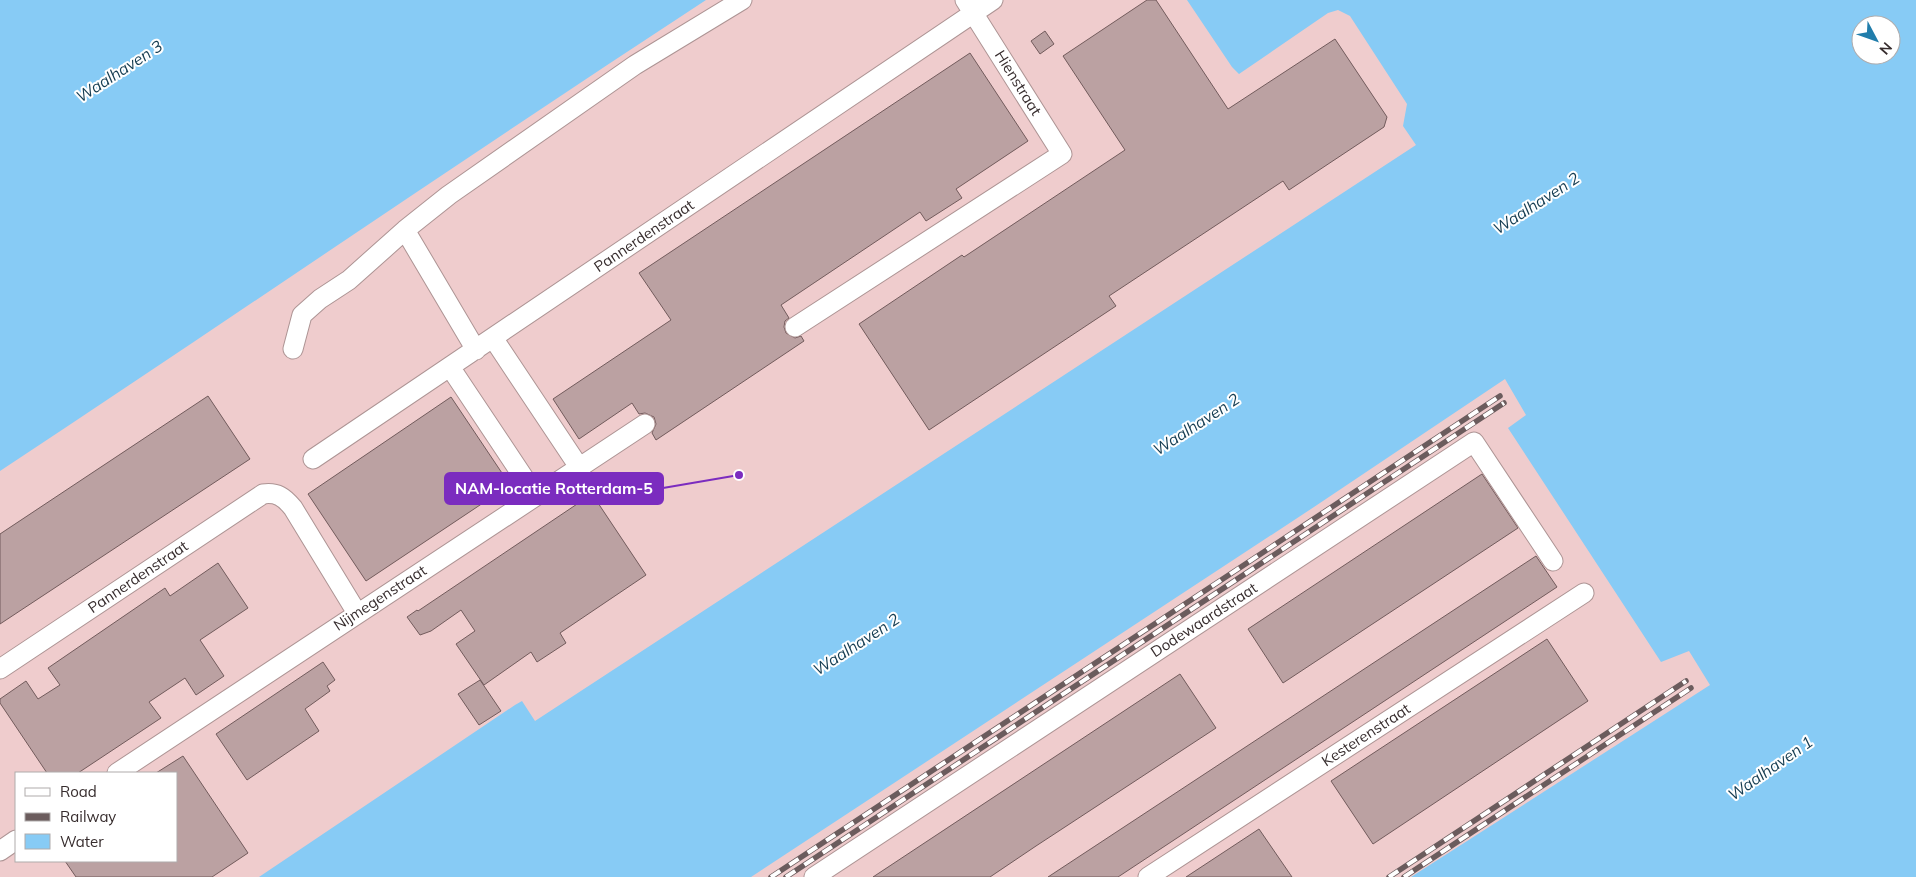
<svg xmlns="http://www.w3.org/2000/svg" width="1916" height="877" viewBox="0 0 1916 877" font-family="Mulish,sans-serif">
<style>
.built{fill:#efcccd;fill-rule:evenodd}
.water{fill:#87cbf5;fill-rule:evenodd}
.building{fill:#bba1a2;stroke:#725b5c}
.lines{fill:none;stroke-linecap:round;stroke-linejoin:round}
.minor-casing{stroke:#ad9494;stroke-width:21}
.minor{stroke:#fff;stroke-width:19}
.rail-casing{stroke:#6b5c5d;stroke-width:5.5}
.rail{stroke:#fff;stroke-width:4;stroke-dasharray:11;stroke-linecap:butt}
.labels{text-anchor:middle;stroke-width:4;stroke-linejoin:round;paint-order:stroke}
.street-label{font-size:15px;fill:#372d2e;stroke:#fff}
.water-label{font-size:16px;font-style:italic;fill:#143c51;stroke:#fff}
.leader{fill:none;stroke:#7b2cbf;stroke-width:2}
.callout-dot{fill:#7b2cbf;stroke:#fff;stroke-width:2}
.callout{fill:#7b2cbf;stroke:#7b2cbf;stroke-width:2}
.callout-label{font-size:16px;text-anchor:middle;font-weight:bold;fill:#fff}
</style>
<rect width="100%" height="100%" fill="#f5dada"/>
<!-- built -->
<path class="built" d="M672,0H1351L1446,137L310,877H0V447ZM16,773H176V861H16Z
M1507,360L1727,703L1461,877H714Z"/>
<!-- water -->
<path class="water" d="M0,0H706C469,155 236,315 0,471Z
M1187,0H1916V877H1411L1710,685L1689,651L1661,662L1508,428L1526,415L1505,379L1314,507L751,877H259L515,705L522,701L535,721L1416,145L1403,126L1407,104L1350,16L1338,10L1328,13L1239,74L1232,67ZM1861,25H1891V55H1861Z"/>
<!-- building -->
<path class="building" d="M1147,0H1156L1228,109L1335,39L1387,117L1384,127L1289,190L1283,181L1109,296L1116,306L929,430L859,324L962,255L964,257L1125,150L1063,56Z
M1045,31L1054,44L1040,54L1031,41Z
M970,53L1028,141L956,189L962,198L926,221L920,212L781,305L789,318L785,321L784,327L786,333L795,338L801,336L804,341L656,440L652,433L656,424L654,417L645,413L639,414L632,403L579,439L553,399L671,320L639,273Z
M208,396L250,459L0,624V534Z
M451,397L510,485L366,581L308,494Z
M1482,474L1518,528L1283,683L1248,629Z
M592,494L646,575L560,633L566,643L537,662L531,652L484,685L456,644L475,631L461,610L431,631L420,635L407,617L417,610L418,611Z
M1536,556L1557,587L1118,877H1048Z
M218,563L248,608L200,640L224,676L196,695L185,678L149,702L161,718L78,773H47L0,703V699L26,681L38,699L60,685L48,668L165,588L170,596Z
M1547,639L1588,701L1373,844L1331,781Z
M323,662L335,680L327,686L330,691L305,709L319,731L247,780L216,734Z
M1180,674L1216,728L1036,846L990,877H873Z
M480,680L501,711L479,725L458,694Z
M183,756L248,853L212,877H76L65,861H176V773H156Z
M1259,829L1292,877H1186Z"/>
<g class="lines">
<defs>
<path id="minor" d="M405,230L476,350
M795,327L1062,154L965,0
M493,338L579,467
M293,349L302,315L320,299L349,280L405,230L449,195L635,65L742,0
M450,367L536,496
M313,459L993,0
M0,669L263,494C277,492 284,497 293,508L357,613
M117,773L645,424
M0,851L16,840
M814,877L1474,442L1553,561
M1148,877L1584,593"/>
</defs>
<!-- minor casing -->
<use href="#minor" class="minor-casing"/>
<!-- minor -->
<use href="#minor" class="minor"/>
<defs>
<path id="rail" d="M771,877L1500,396
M786,877L1504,403
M1389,877L1686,681
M1404,877L1691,688"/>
</defs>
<!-- rail casing -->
<use href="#rail" class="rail-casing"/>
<!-- rail -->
<use href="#rail" class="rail"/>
</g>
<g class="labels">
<!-- street labels -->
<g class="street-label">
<text transform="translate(1018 83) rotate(58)" y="5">Hienstraat</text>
<text transform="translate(644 236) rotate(-34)" y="5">Pannerdenstraat</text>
<text transform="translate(138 577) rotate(-34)" y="5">Pannerdenstraat</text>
<text transform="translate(380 598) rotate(-33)" y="5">Nijmegenstraat</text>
<text transform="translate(1204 620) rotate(-33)" y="5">Dodewaardstraat</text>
<text transform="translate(1366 735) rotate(-33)" y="5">Kesterenstraat</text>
</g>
<!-- water labels -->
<g class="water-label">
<text transform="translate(119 71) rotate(-33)" y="6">Waalhaven 3</text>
<text transform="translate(1536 203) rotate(-33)" y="6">Waalhaven 2</text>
<text transform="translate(1196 424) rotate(-33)" y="6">Waalhaven 2</text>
<text transform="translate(856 644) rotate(-33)" y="6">Waalhaven 2</text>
<text transform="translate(1770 768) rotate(-35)" y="6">Waalhaven 1</text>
</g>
</g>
<!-- callouts -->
<path class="leader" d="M739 475L663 488"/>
<circle class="callout-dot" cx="739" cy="475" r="5"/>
<rect class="callout" x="445" y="473" width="218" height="31" rx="5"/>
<g class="callout-label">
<text x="554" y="494">NAM-locatie Rotterdam-5</text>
</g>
<!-- legend -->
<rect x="15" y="772" width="162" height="90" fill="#ffffff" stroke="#afabab"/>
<rect x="25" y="788" width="25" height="8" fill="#ffffff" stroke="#afabab"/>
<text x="60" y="797" font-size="15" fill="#372d2e">Road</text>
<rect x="25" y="813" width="25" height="8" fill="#6b5c5d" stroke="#afabab"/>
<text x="60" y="822" font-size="15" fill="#372d2e">Railway</text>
<rect x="25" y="834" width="25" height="15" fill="#87cbf5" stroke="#afabab"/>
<text x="60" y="847" font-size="15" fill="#372d2e">Water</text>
<!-- north arrow -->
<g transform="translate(1876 40) rotate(131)"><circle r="24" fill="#ffffff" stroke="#afabab"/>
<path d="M0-4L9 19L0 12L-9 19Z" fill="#217dab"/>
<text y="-8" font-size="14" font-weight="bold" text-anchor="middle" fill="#372d2e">N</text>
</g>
</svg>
